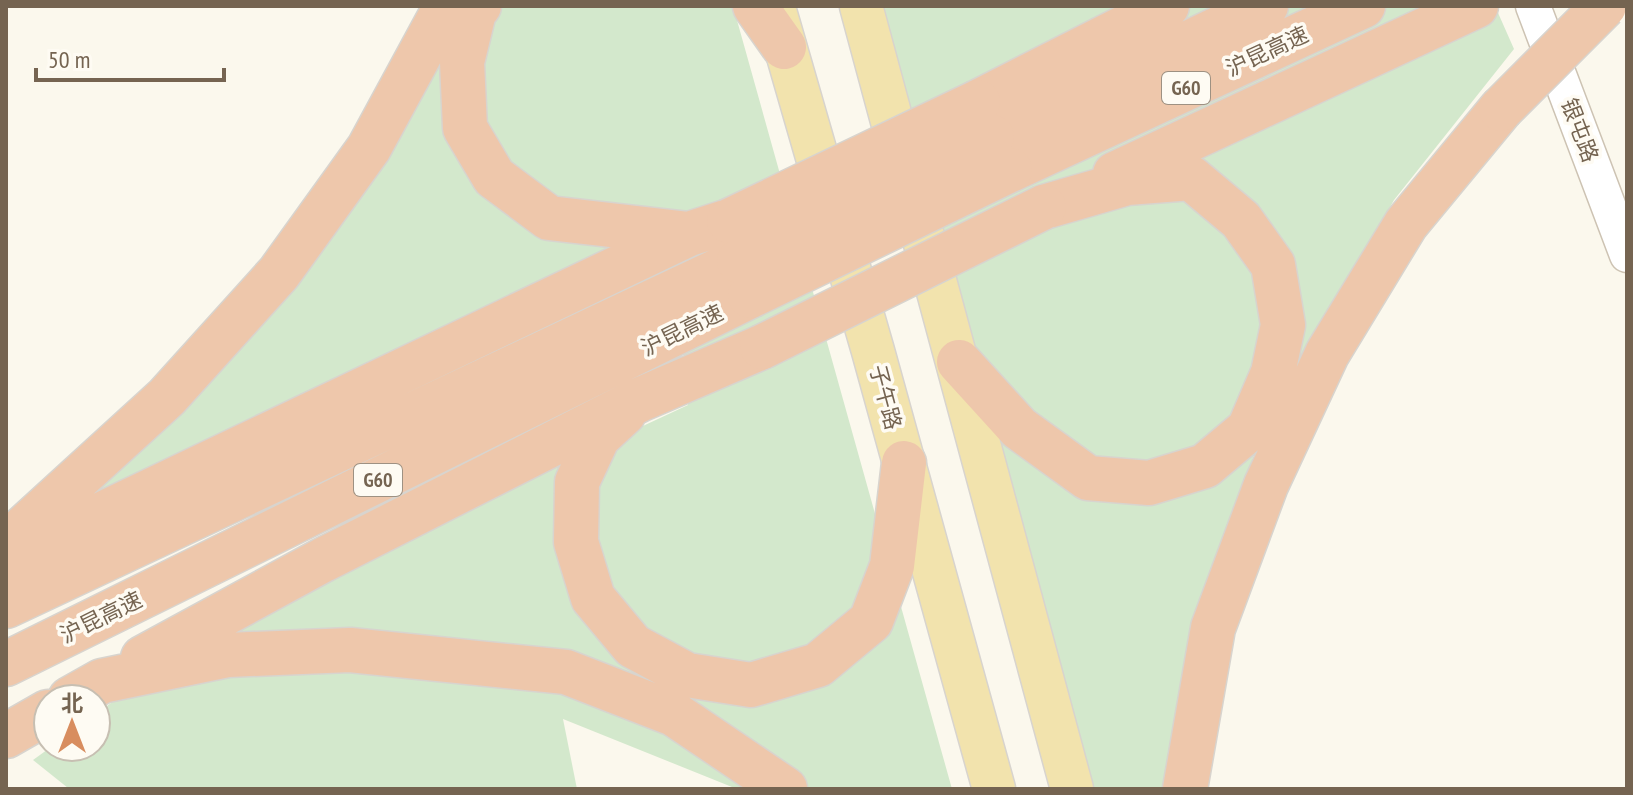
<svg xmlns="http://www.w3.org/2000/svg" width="1633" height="795" viewBox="0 0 1633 795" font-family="'PT Sans Narrow','Noto Sans SC',sans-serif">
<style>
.green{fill:#d3e8cc}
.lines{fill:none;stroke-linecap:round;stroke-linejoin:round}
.tertiary-casing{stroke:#cdc3b3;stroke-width:37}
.primary-casing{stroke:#d8d4ce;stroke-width:45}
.motorway-casing{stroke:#d8d4ce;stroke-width:47}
.tertiary{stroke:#fff;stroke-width:34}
.primary{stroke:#f2e3ad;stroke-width:42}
.motorway{stroke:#eec7ab;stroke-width:44}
.motorway-bridge-casing{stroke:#d8d4ce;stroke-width:47;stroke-linecap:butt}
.motorway-bridge{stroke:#eec7ab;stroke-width:44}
.labels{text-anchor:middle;stroke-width:7;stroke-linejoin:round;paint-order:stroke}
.shield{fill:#fefbf3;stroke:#9e9182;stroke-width:2}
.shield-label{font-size:20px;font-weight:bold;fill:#756451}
.street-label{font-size:22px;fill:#756451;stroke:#fefbf3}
</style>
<rect width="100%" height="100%" fill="#fbf8ed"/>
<!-- green -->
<path class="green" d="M458,6H733L952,789H737L563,719L577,789H74L68,788L33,760L51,747H96V714L221,622L688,405L672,223L87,502L363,193Z
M874,6H1495L1514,49L1394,200L1259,442L1192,620L1165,789H1088Z"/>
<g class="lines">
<defs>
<path id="tertiary" d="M1533,6L1627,255"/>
<path id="primary" d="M861,6L1072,789
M775,11L873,351L994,789"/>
<path id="motorway" d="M479,6L474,12L462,62L465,128L494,177L549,218L689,234
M755,6L784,47
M978,102L1167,6
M992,137L1266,6
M1010,170L1363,6
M1115,174L1476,6
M959,362L1019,428L1088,478L1149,483L1205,466L1249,429L1273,373L1283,325L1273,265L1241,220L1191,178L1127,183L1044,207
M624,413L598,437L577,482L576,542L593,598L633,646L687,675L751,685L818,665L871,621L892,566L904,463
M6,544L167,397L279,273L369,148L446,6
M6,560L689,234L729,221
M6,606L739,261
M143,658L323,560L639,400L762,347
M6,664L750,296
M70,699L102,681L228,655L350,650L566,672L674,714L785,789
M6,736L48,712
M1185,789L1213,628L1266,485L1327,354L1406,224L1501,109"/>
</defs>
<!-- tertiary casing -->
<use href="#tertiary" class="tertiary-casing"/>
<!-- primary casing -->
<use href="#primary" class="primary-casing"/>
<!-- motorway casing -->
<use href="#motorway" class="motorway-casing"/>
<!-- tertiary -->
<use href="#tertiary" class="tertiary"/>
<!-- primary -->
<use href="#primary" class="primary"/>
<!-- motorway -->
<use href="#motorway" class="motorway"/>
<defs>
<path id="motorway-bridge" d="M1501,109L1604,6
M729,221L978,102
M739,261L992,137
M750,296L1010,170
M762,347L1044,207"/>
</defs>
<!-- motorway-bridge casing -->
<use href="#motorway-bridge" class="motorway-bridge-casing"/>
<!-- motorway-bridge -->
<use href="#motorway-bridge" class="motorway-bridge"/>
</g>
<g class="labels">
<!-- shield labels -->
<g class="shield">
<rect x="1162" y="72" width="48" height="32" rx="6"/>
<rect x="354" y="464" width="48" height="32" rx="6"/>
</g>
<g class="shield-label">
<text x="1186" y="95">G60</text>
<text x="378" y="487">G60</text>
</g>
<!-- street labels -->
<g class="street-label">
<text transform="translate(1267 51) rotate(-25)" y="8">沪昆高速</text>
<text transform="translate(1580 130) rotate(69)" y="8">银屯路</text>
<text transform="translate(682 330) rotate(-26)" y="8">沪昆高速</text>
<text transform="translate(886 397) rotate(75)" y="8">子午路</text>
<text transform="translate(101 617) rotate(-26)" y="8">沪昆高速</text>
</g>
</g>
<!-- border -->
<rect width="1633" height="795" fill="none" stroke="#756451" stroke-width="16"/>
<!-- north arrow -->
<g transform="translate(72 723)"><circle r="38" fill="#fefbf3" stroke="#c7bfb2" stroke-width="2"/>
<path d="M0-6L14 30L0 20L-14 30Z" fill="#d88d5f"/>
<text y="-12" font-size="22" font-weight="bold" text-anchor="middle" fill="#756451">北</text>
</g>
<!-- scale -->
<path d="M36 68v12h188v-12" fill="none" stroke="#756451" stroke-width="4"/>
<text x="48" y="68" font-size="24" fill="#756451" stroke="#fefbf3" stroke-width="6" paint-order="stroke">50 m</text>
</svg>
